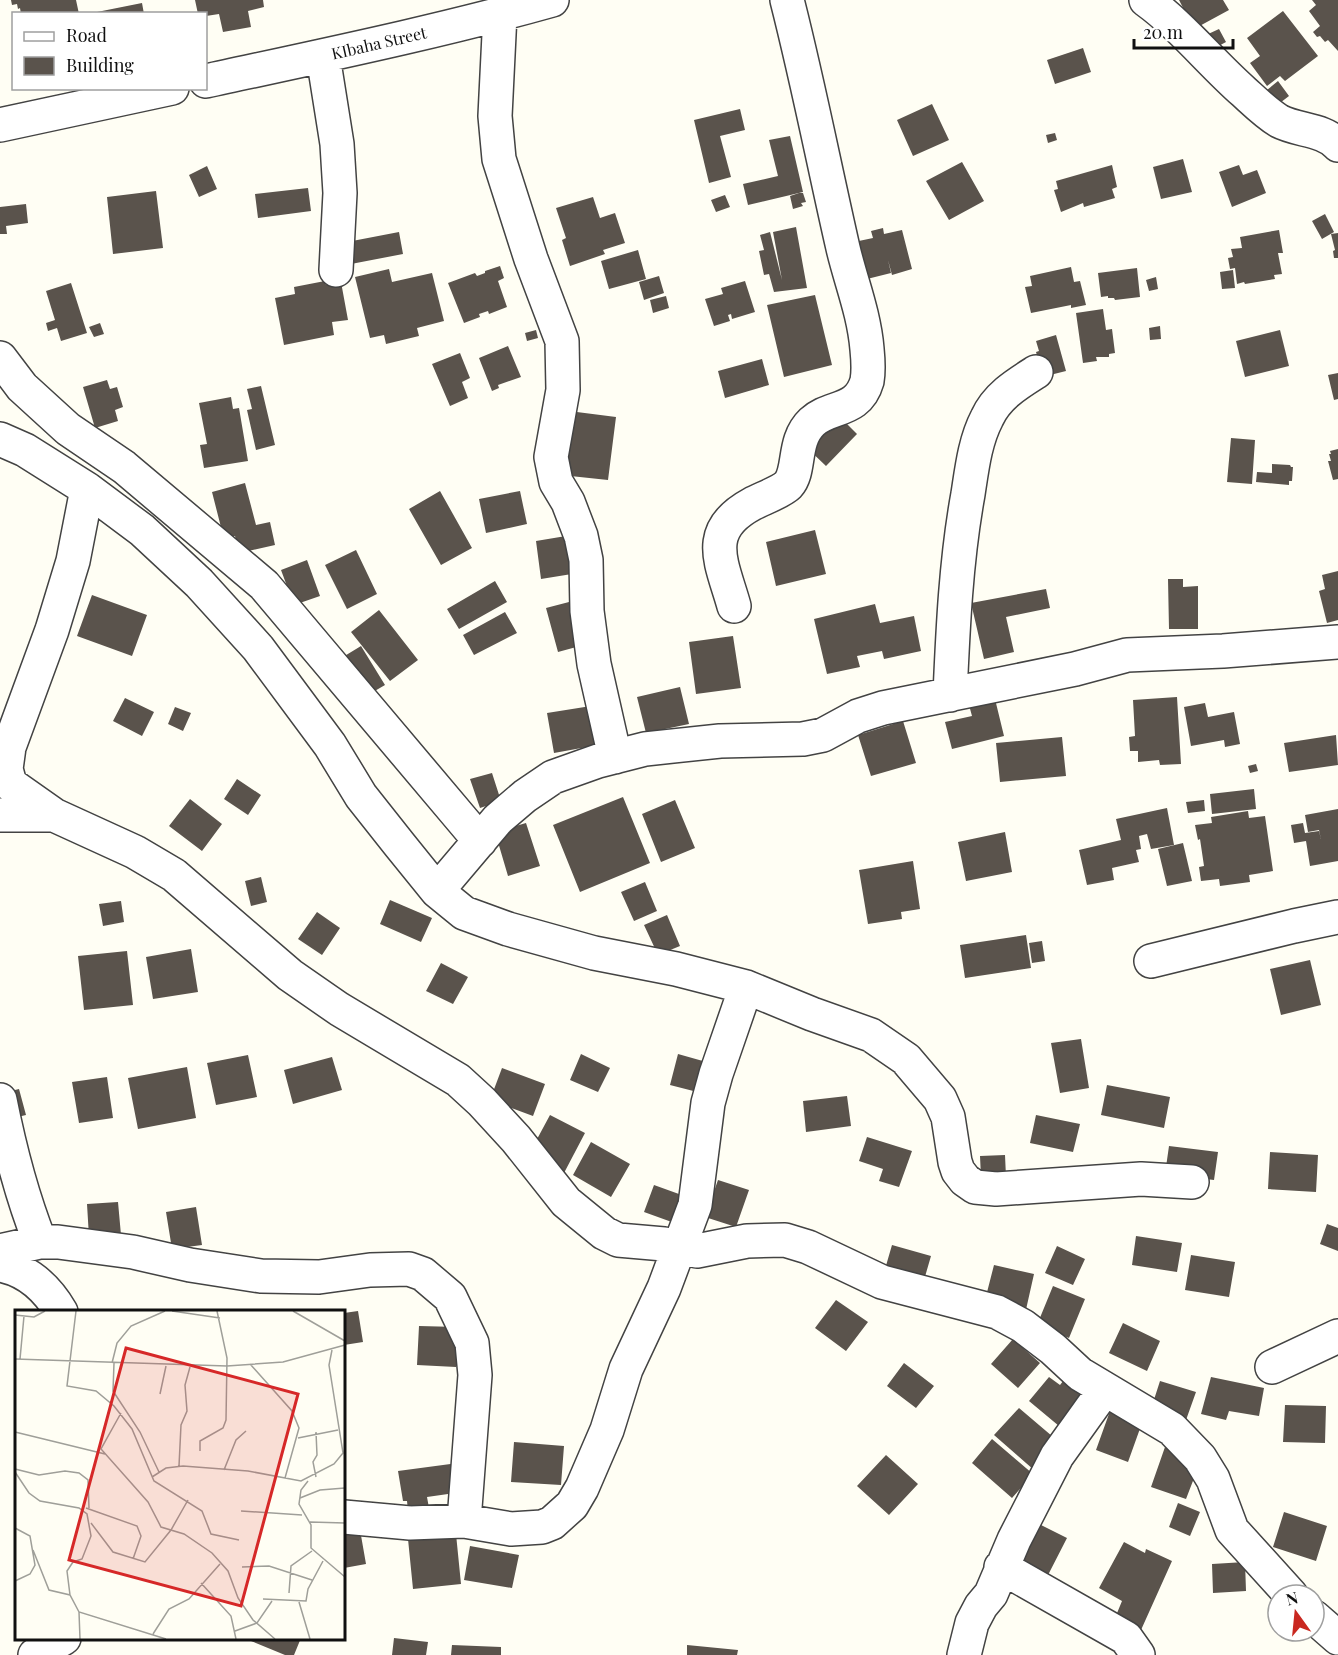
<svg xmlns="http://www.w3.org/2000/svg" width="1338" height="1655" viewBox="0 0 1338 1655" font-family="'Playfair Display',serif">
<style>
.building{fill:#5a534c}
.lines{fill:none;stroke-linecap:round;stroke-linejoin:round}
.street-casing{stroke:#434343;stroke-width:36}
.street{stroke:#fff;stroke-width:33}
.labels{text-anchor:middle;stroke-width:6;stroke-linejoin:round;paint-order:stroke}
.street-label{font-size:16px;fill:#101010;stroke:#fff}
.inset-road{fill:none;stroke:#9f9f99;stroke-width:1.5}
.view{fill:#d62828;fill-opacity:0.15;stroke:#d62828;stroke-width:3}
.inset-edge{fill:none;stroke:#101010;stroke-width:3}
</style>
<rect width="100%" height="100%" fill="#fffef4"/>
<!-- building -->
<path class="building" d="M11,0H76L79,14H21L20,8L18,9L17,4L12,5Z
M195,0H263L264,7L248,11L251,27L223,32L219,14L206,16V14H198Z
M1179,0H1223L1229,10L1194,29Z
M1312,0H1338V51L1328,40L1325,42L1320,36L1317,37L1313,32L1320,26L1309,11L1316,5Z
M142,3L144,14H97V12Z
M1283,11L1318,56L1285,81L1280,76L1267,86L1250,63L1260,56L1247,38Z
M1219,29L1226,42L1213,49L1206,35Z
M1083,48L1091,72L1055,84L1047,60Z
M1278,81L1289,96L1272,109L1262,94Z
M932,104L949,140L913,156L897,120Z
M740,109L745,130L720,136L731,177L709,183L694,120Z
M1055,133L1057,140L1048,143L1046,135Z
M790,136L803,192L748,205L743,184L778,176L769,140Z
M1183,159L1192,192L1161,199L1153,167Z
M962,162L984,201L949,220L926,181Z
M1112,165L1117,187L1112,189L1115,198L1084,207L1083,203L1061,212L1054,190L1058,189L1056,181Z
M1239,165L1243,175L1257,170L1266,193L1232,207L1219,172Z
M207,166L217,189L199,197L189,175Z
M308,188L311,211L258,218L255,194Z
M156,191L163,248L113,254L107,197Z
M799,193H803L806,202L801,203L803,206L793,209L790,196Z
M725,195L730,207L716,212L711,200Z
M593,197L600,218L615,213L625,243L603,250L605,254L570,266L562,240L566,238L556,208Z
M26,204L28,223L6,226L7,234H0V207Z
M1325,214L1334,232L1322,239L1312,221Z
M796,227L807,288L774,292L769,274L764,275L759,251L764,250L760,235L770,232L782,280L773,232Z
M883,228L884,234L902,230L912,269L892,275L888,260L891,273L863,280L854,242L873,238L871,231Z
M1279,230L1283,253H1278L1282,274L1274,275L1275,279L1245,284L1244,282L1237,284L1235,268L1230,269L1228,258L1233,257L1231,249L1242,248L1240,237Z
M399,232L403,254L351,264L347,242Z
M1338,233V258H1334L1333,251L1335,250L1331,234Z
M638,250L646,279L609,289L601,261Z
M500,266L504,278L498,281L507,307L489,314L488,311L479,314L480,317L464,323L448,283L475,273L477,276L485,273V271Z
M1071,267L1074,282L1080,281L1086,305L1071,308V305L1031,313L1025,287L1032,286L1030,276Z
M1137,268L1140,297L1115,300L1114,298H1108V296L1101,297L1098,273Z
M389,269L392,282L432,273L444,321L417,328L419,336L386,344L384,335L370,338L355,277Z
M1233,270L1235,288L1222,289L1220,272Z
M659,276L664,293L644,300L639,282Z
M1156,277L1158,289L1149,291L1146,280Z
M325,281L326,285L341,282L348,320L332,322L334,335L284,345L275,298L295,294L294,287Z
M745,281L755,312L732,319L731,314L728,315L730,321L714,326L705,299L723,294L721,288Z
M71,283L87,333L61,341L57,328L48,331L46,323L55,320L46,291Z
M815,295L832,365L784,377L767,305Z
M666,296L669,308L653,313L650,300Z
M1103,309L1106,330L1112,329L1115,353L1109,354V357H1096L1097,361L1083,363L1076,313Z
M100,323L104,334L94,337L89,327Z
M1160,326L1161,339L1150,340L1149,328Z
M536,330L538,338L527,341L525,333Z
M1280,330L1289,366L1245,377L1236,341Z
M1056,335L1066,371L1046,376L1038,359L1036,352L1039,351L1036,341Z
M508,346L521,377L498,385L499,388L492,391L479,358Z
M460,353L470,378L462,382L468,398L450,406L432,364Z
M762,359L769,385L725,398L718,371Z
M1338,373V399L1334,400L1328,375Z
M107,380L110,389L117,387L123,407L115,410L118,421L95,428L83,387Z
M261,386L275,445L256,450L247,410L252,409L247,389Z
M231,397L233,409L239,408L248,461L204,468L200,445L207,444L199,403Z
M569,411L616,417L608,480L561,475Z
M835,412L857,434L826,466L804,445Z
M1231,438L1255,440L1252,484L1227,482Z
M1338,449V479L1333,480L1328,461H1331L1329,454H1331L1330,451Z
M1272,464L1290,465L1291,467H1293L1292,481H1289V485L1256,482L1257,472L1272,473Z
M245,483L256,525L270,522L275,545L239,553L235,536L224,539L212,492Z
M440,491L472,548L441,565L409,509Z
M520,491L527,524L486,533L479,499Z
M815,530L826,574L776,586L766,542Z
M572,535L578,573L541,579L536,541Z
M356,550L377,594L347,609L325,565Z
M307,560L320,596L294,605L281,570Z
M1338,571V620L1327,623L1319,591L1325,589L1322,575Z
M1168,579H1183V587L1198,586V629H1169Z
M495,581L507,602L459,629L447,609Z
M1046,589L1050,608L1006,617L1014,652L984,659L971,603Z
M92,595L147,615L132,656L77,636Z
M569,602L580,646L558,652L546,608Z
M875,604L880,623L914,616L921,651L884,659L882,651L857,656L860,667L827,674L814,619Z
M379,610L418,660L390,681L351,632Z
M505,612L517,633L474,655L463,635Z
M733,636L741,688L696,694L689,642Z
M361,646L385,685L361,699L338,660Z
M680,687L689,724L646,733L637,697Z
M1177,697L1181,764L1160,765L1159,760L1138,762V751H1130L1129,737L1135,736L1133,700Z
M125,698L154,712L142,736L113,721Z
M995,699L1004,736L952,749L945,722L972,716L969,705Z
M1205,703L1208,717L1234,712L1240,744L1225,747L1224,740L1191,746L1184,707Z
M591,706L598,745L554,753L547,713Z
M175,707L191,713L183,731L168,724Z
M903,721L916,763L871,776L858,735Z
M1336,735L1338,765L1289,772L1284,743Z
M1062,737L1066,776L1000,782L996,743Z
M1256,764L1258,771L1250,773L1248,766Z
M492,773L501,801L480,808L470,779Z
M237,779L261,795L248,815L224,799Z
M1254,789L1256,809L1212,814L1210,794Z
M623,797L650,863L580,892L553,825Z
M190,799L222,824L202,851L169,826Z
M675,800L695,848L661,862L642,814Z
M1204,800L1205,811L1188,813L1186,802Z
M1167,808L1174,845L1151,849L1147,834L1139,836L1141,849L1136,850L1139,862L1112,868L1114,880L1087,885L1079,850L1121,840L1116,819Z
M1338,809V861L1310,866L1306,841L1294,843L1291,825L1303,823L1305,833L1319,831L1321,839L1319,830L1308,832L1305,815Z
M1248,811L1249,818L1265,816L1273,871L1249,875L1250,882L1220,886L1219,879L1201,881L1199,867L1204,866L1200,839L1198,840L1195,825L1212,823L1211,817Z
M526,823L540,866L508,876L495,832Z
M1005,832L1012,872L966,881L958,842Z
M1183,843L1192,881L1167,886L1158,849Z
M913,861L920,909L901,912L902,919L868,924L859,870Z
M261,877L267,902L251,906L245,881Z
M645,882L657,911L634,921L621,892Z
M390,900L432,918L421,942L380,924Z
M121,901L124,922L103,926L99,904Z
M317,912L340,928L322,955L298,939Z
M667,915L680,946L658,955L644,925Z
M1026,935L1031,968L965,978L960,945Z
M1042,941L1045,961L1032,963L1029,943Z
M191,949L198,992L153,999L146,957Z
M127,951L133,1005L84,1010L78,956Z
M1310,960L1321,1005L1281,1015L1270,969Z
M441,963L468,977L453,1004L426,991Z
M1081,1039L1089,1088L1060,1093L1051,1043Z
M581,1054L610,1068L598,1092L570,1080Z
M678,1054L717,1065L709,1095L670,1085Z
M248,1055L257,1097L216,1105L207,1063Z
M332,1057L342,1090L293,1104L284,1070Z
M187,1067L196,1118L138,1129L128,1078Z
M502,1068L545,1084L533,1116L490,1100Z
M107,1077L113,1118L79,1123L72,1082Z
M1107,1085L1170,1097L1164,1128L1101,1115Z
M19,1089L26,1115L9,1119L3,1093Z
M847,1096L851,1126L806,1132L803,1101Z
M550,1115L585,1133L564,1173L529,1154Z
M1036,1115L1080,1124L1073,1152L1030,1143Z
M867,1137L912,1151L899,1187L879,1181L883,1169L859,1161Z
M591,1142L630,1164L611,1197L573,1175Z
M1169,1146L1218,1152L1214,1180L1165,1174Z
M1270,1152L1318,1155L1316,1192L1268,1189Z
M1005,1155L1006,1177H981L980,1156Z
M718,1180L749,1190L736,1227L705,1217Z
M654,1185L690,1198L680,1225L644,1212Z
M118,1202L121,1235L89,1237L87,1204Z
M196,1207L202,1245L172,1249L166,1212Z
M1327,1224L1338,1228V1251L1320,1244Z
M1136,1236L1182,1243L1177,1272L1132,1265Z
M892,1245L931,1256L922,1287L883,1276Z
M1057,1246L1085,1259L1073,1285L1045,1273Z
M1191,1255L1235,1262L1229,1297L1185,1290Z
M994,1265L1034,1274L1025,1314L984,1304Z
M1053,1286L1085,1299L1069,1338L1037,1325Z
M836,1300L868,1322L846,1351L815,1328Z
M358,1311L363,1342L344,1345V1313Z
M1123,1323L1160,1341L1147,1371L1109,1353Z
M419,1326L458,1327L456,1367L417,1365Z
M1013,1339L1040,1363L1018,1388L991,1364Z
M904,1363L934,1386L916,1408L887,1386Z
M1067,1376L1086,1390L1065,1431L1029,1401L1049,1377L1060,1385Z
M1211,1377L1264,1388L1259,1416L1229,1411L1226,1420L1201,1414Z
M1160,1381L1196,1392L1186,1420L1151,1409Z
M1285,1405L1326,1406L1325,1443L1283,1442Z
M1019,1408L1059,1442L1034,1470L994,1435Z
M1110,1411L1142,1423L1128,1462L1096,1450Z
M992,1439L1033,1474L1012,1498L972,1463Z
M514,1442L564,1446L561,1485L511,1482Z
M1165,1447L1201,1460L1186,1499L1151,1487Z
M886,1455L918,1484L889,1515L857,1486Z
M458,1463L462,1492L427,1497L429,1508L408,1511L407,1501H403L398,1471Z
M1178,1503L1200,1512L1190,1536L1169,1527Z
M1284,1512L1327,1526L1316,1561L1273,1547Z
M1035,1522L1067,1538L1047,1577L1015,1560Z
M359,1524L366,1564L344,1568V1527Z
M456,1534L461,1584L413,1589L408,1539Z
M1124,1542L1145,1553L1146,1549L1172,1561L1141,1630L1115,1618L1122,1601L1099,1588Z
M470,1546L519,1555L512,1588L464,1580Z
M1245,1562L1246,1591L1213,1593L1212,1564Z
M252,1638H301L294,1655H285L251,1641Z
M394,1638L428,1642L426,1655H392Z
M452,1645L501,1647V1655H451Z
M687,1645L738,1650L737,1655H687Z"/>
<g class="lines">
<defs>
<path id="street" d="M1146,0C1182,26 1210,62 1244,92C1255,102 1266,113 1279,121C1298,131 1324,129 1338,145
M500,14L495,116L499,159L531,259L562,341L563,390L551,457L556,482L568,502L581,536L586,560L587,611L594,664L615,757
M323,56L337,144L340,193L336,270
M206,81C321,56 438,32 552,0
M0,125L172,88
M0,358L22,387L68,429L124,467L264,585L480,841
M0,439L25,450L87,489L142,530L199,583L258,648L330,745L361,796L399,844L437,891L464,913L508,929L594,953L676,969L746,987L812,1014L871,1035L906,1059L940,1099L948,1117L955,1162L958,1171L965,1180L975,1187L996,1189L1141,1179L1192,1182
M87,489L73,561L52,630L9,747L6,769L10,784L54,815L135,852L174,875L290,975L339,1009L458,1080L482,1102L516,1139L566,1202L604,1233L618,1240L664,1244L697,1251L747,1241L785,1240L808,1247L882,1282L997,1312L1023,1326L1053,1349L1080,1374L1172,1429L1200,1458L1213,1479L1232,1530L1291,1595
M734,606C722,563 702,531 752,504C761,499 781,492 788,485C801,471 792,441 812,422C830,405 858,413 867,381C869,370 868,359 867,349C864,313 851,282 843,248C824,165 808,82 787,0
M950,695C953,627 956,560 968,494C972,468 975,441 987,418C997,396 1017,384 1036,372
M0,815H54
M437,891L498,819L525,796L553,777L598,761L645,749L720,741L803,739L823,735L858,716L883,708L1075,669L1127,655L1223,651L1338,642
M1151,961L1294,926L1338,917
M0,1100C10,1151 21,1194 40,1242
M0,1251L40,1242H58L133,1252L190,1265L261,1276L319,1277L370,1270L409,1269L423,1274L450,1297L472,1343L475,1375L464,1521
M0,1265C27,1270 47,1288 61,1312
M1272,1367L1338,1336
M344,1517L410,1523L464,1521L511,1529L542,1527L552,1523L572,1505L582,1488L607,1430L626,1369L664,1288L695,1205L708,1103L716,1074L746,987
M1001,1567L1126,1638L1138,1655
M1314,1617L1338,1638
M35,1655L64,1638
M964,1655L972,1623L981,1606L991,1594L1014,1540L1057,1456L1105,1389"/>
</defs>
<!-- street casing -->
<use href="#street" class="street-casing"/>
<!-- street -->
<use href="#street" class="street"/>
</g>
<g class="labels">
<!-- street labels -->
<g class="street-label">
<text transform="translate(379 43) rotate(-13)" y="6">KIbaha Street</text>
</g>
</g>
<!-- overview -->
<g transform="translate(15 1310)">
<rect width="330" height="330" fill="#fffef4"/>
<path class="inset-road" d="M61,1L52,76L81,81L99,96L117,119L139,171L187,201L196,224L224,230M157,1L205,8M278,1L330,31M0,5L19,7L30,1M0,49L212,56L268,52L330,35M5,49L9,6M97,53L102,33L116,16L150,1M99,53L98,81L125,122L144,162M235,54L277,101L284,118L270,168M145,84L151,56M106,103L86,139L133,192L146,217L169,224L197,243L213,261L223,288L238,310L260,329M0,122L90,144M283,128L323,120M185,141V131L208,118L211,110L212,48L202,1M164,156L166,115L172,101L170,75L175,57M0,159L24,165L50,161L64,163L73,170L74,198M209,160L221,130L231,121M0,162L14,183L25,191L64,198L72,204L76,226L67,249L58,252L52,261L55,285M137,167L151,158L168,156L233,161L286,171L319,154L328,143L314,55L317,40M301,167L298,152L302,145L301,122M293,171L286,180L284,194L296,215V238L330,267M285,188L305,180L330,178M71,198L122,216L126,226L118,249M226,201L287,205M295,212L330,213M76,213L98,242L130,252L156,220L173,190M0,218L15,226L20,255L15,264L0,271M18,240L34,280L55,285L64,302L151,329M227,257L254,256L297,270M186,273L216,306L221,329M274,283L276,256L297,241M248,289L291,291L293,279L308,251M284,292L295,329M64,302L65,329M220,321L242,313L257,291M138,324L154,299L174,289L205,254"/>
<path class="view" d="M111,38L283,84L226,296L54,250Z"/>
<rect width="330" height="330" class="inset-edge"/>
</g>
<!-- legend -->
<rect x="12" y="12" width="195" height="78" fill="#ffffff" stroke="#9f9f9f" stroke-width="1.5"/>
<rect x="24" y="32" width="30" height="9" fill="#ffffff" stroke="#9f9f9f" stroke-width="1.5"/>
<text x="66" y="42" font-size="18" fill="#101010">Road</text>
<rect x="24" y="57" width="30" height="18" fill="#5a534c" stroke="#9f9f9f" stroke-width="1.5"/>
<text x="66" y="72" font-size="18" fill="#101010">Building</text>
<!-- north arrow -->
<g transform="translate(1296 1613) rotate(345)"><circle r="28" fill="#ffffff" stroke="#9f9f9f" stroke-width="1.5"/>
<path d="M0-4.5L10 22L0 15L-10 22Z" fill="#c92820"/>
<text y="-9" font-size="16" font-weight="bold" text-anchor="middle" fill="#101010">N</text>
</g>
<!-- scale -->
<path d="M1134 39v9h99v-9" fill="none" stroke="#101010" stroke-width="3"/>
<text x="1143" y="39" font-size="18" fill="#101010" stroke="#ffffff" stroke-width="4.5" paint-order="stroke">20 m</text>
</svg>
